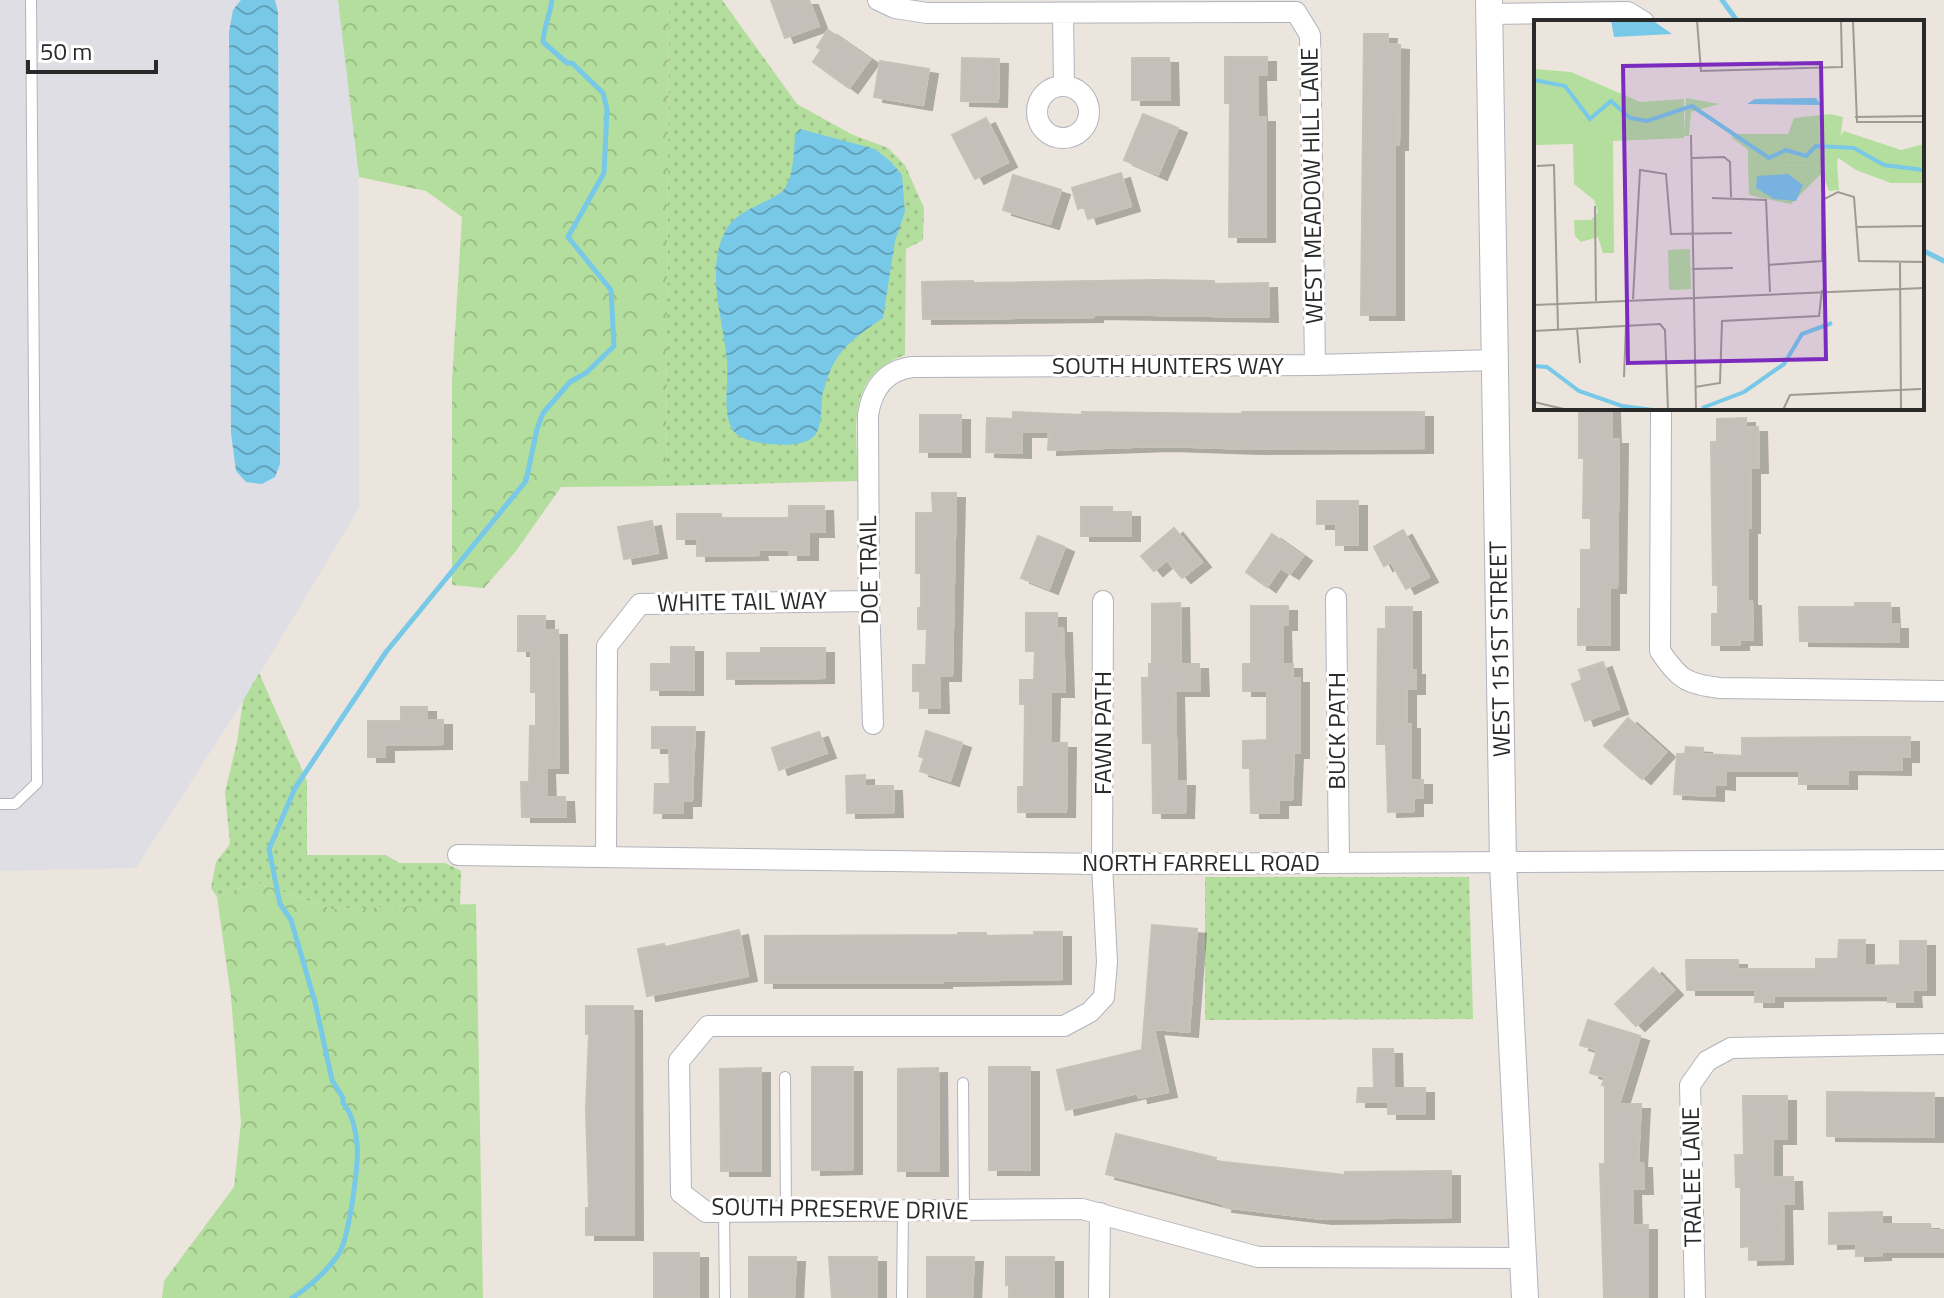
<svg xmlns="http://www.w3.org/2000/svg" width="1944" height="1298" viewBox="0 0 1944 1298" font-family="'Titillium Web',sans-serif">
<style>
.industrial{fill:#dfdee4}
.grass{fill:url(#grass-dots)}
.forest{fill:url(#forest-crowns)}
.water{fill:url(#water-waves)}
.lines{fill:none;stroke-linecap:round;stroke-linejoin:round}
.stream{stroke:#77c9e7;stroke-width:5}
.building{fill:#c4bfb9;stroke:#c7c1b7;stroke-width:2;filter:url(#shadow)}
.lane-casing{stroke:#b1b4bd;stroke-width:12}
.street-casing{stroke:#b1b4bd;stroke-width:22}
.secondary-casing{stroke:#b1b4bd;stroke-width:28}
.lane{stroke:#fff;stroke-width:10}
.street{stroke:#fff;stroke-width:20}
.secondary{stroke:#fff;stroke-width:26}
.labels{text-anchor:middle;stroke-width:6;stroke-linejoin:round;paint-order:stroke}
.street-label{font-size:24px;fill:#2a2a2a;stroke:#fff}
.inset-river{fill:none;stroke:#77c9e7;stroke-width:4}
.inset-road{fill:none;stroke:#9e9a95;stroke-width:2}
.view{fill:#7b2cbf;fill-opacity:0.15;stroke:#7b2cbf;stroke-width:4}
.inset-edge{fill:none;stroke:#2a2a2a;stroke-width:4}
</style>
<defs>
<pattern id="grass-dots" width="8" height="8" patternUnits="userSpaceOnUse" patternTransform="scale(2)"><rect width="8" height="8" fill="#b4de9d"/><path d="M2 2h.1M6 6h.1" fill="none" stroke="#9bbf87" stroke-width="1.8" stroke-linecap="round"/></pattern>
<pattern id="forest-crowns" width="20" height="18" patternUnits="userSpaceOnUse" patternTransform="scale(2)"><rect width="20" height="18" fill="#b4de9d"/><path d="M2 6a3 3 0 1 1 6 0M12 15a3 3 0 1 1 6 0" fill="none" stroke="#9bbf87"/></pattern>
<pattern id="water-waves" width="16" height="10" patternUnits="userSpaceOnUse" patternTransform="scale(2)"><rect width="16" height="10" fill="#77c9e7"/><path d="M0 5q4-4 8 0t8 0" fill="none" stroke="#62a3bb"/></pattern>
<filter id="shadow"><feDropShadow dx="9" dy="5" stdDeviation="0" flood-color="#0004"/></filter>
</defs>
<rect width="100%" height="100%" fill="#ebe5dd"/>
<!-- industrial -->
<path class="industrial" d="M0,0H358L359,508L243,701L136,868L0,871Z"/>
<!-- grass -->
<path class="grass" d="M669,0H722L797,104L851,134L888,148L905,165L924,208L923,240L906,249L905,355C844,377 857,428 858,481L666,486Z
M259,673L307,781V855H386L399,863H445L461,871L460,905L332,909L256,882L217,897L211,888L216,862L230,844L225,792L237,742L243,701Z
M1205,877H1469L1473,1019L1205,1020Z"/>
<!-- forest -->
<path class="forest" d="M338,0H669L666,486L561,487L516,551L484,588L452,585V381L462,217L426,191L359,177Z
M256,882L332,909L476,904L483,1298H162L164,1281L234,1187L241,1122L231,997L217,897Z"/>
<!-- water -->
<path class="water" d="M241,0H275L278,12L280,464L275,477L262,484L246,482L236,471L231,433L229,32L233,10Z
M800,129L875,149L891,162L902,175L905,212L895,241L883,318C864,331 845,343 834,363C829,371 826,383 823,392C820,405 824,429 812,438C800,448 767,445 752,441C745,440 736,435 732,429C722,411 729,382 727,362C724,320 704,271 726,230C737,208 775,202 785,188C794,174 794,150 795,134Z"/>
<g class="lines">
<!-- stream -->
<path class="stream" d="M1722,0L1738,22
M1922,250L1944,261
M292,1298C308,1288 327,1271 338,1255C349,1240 359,1164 357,1144C356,1131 352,1113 343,1103V1098L332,1080L315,1002L291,920L280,904L269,849L295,788L386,652L526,481L537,429L543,413L570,382L586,373L614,346L611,290L568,237L604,173L607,109L603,93L572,63H567L543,42C544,26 550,15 552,0"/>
</g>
<!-- building -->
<path class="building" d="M771,0H809L819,26L785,38Z
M828,30L870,59L849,88L813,62L821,50L817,47Z
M1364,34H1388L1387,44L1400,45L1399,145H1395V315H1361Z
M1225,57H1267V75H1257L1258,117H1266V237H1229L1230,103H1225Z
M962,58L999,59L998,102L961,101Z
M1132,58H1169L1170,100H1132Z
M880,61L929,69L923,105L874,97Z
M1143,114L1178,128L1158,175L1124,160Z
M986,118L1008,162L975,179L952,135Z
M1121,173L1131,206L1088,219L1084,207L1078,209L1072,188Z
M1013,175L1061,190L1050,224L1003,210Z
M1154,280L1214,281V284L1268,283L1269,317L1094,314V317L923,319L922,282L973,281V283Z
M1579,408H1611L1612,439H1619L1617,588H1610V645H1578V609H1581V550H1591V518H1583L1584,458H1579Z
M1013,412L1082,415V412L1242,414V412H1424V448L1252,449L1163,446L1048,450L1049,432H1022V453L986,452L987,418L1013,419Z
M920,415H961V452H920Z
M1746,418V427H1758L1759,468H1751V528H1748V601H1752L1753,640H1740V645H1712V614H1718V585H1713L1711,442H1717V419Z
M932,493H956L952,676H939L940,708H920V691H913V665H926L927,629H918V608H921V573H916V513H933Z
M1317,501H1358V545H1336V524H1317Z
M789,506H824L825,532H809V555H789V550H758L759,555L697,556V539H677V514H721V518H789Z
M1081,507H1112V512H1131V536H1081Z
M652,521L658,553L624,559L618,527Z
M1174,528L1202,562L1182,578L1167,560L1154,571L1141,556Z
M1403,530L1429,577L1406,589L1391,562L1384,566L1374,547Z
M1272,534L1303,556L1290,574L1280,568L1267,587L1246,572Z
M1038,536L1065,547L1049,589L1021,578Z
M1180,603L1181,664H1199L1200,691H1175L1177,781H1186L1185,813H1153L1152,743H1143L1142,678H1149V664H1152V604Z
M1855,603H1890L1891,624H1899V642L1800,641L1799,607H1855Z
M1251,606H1288V625H1282L1283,664H1293V678H1300V753H1294L1292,800H1279V813H1251L1250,768H1243V741L1267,740V691H1243V664H1251Z
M1386,607H1412V670H1416V689H1407V724H1411V780H1423V798H1414V811L1388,812L1386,744H1377L1378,629H1386Z
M1026,613H1057V628H1063L1065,692H1051L1050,743H1067L1066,812H1018V787H1024L1025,704H1020V680H1034L1035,651H1026Z
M518,616H545V630H558L559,768H546L547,797H565L566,817H522L521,782H529L530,726H536V692H531V651H518Z
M671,647H694V690H651V664H671Z
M761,648H825V678L727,679V653H761Z
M1603,662L1619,709L1585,721L1572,684L1582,680L1579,670Z
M401,707H427V720H443V744L385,745V757H368V721H401Z
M1628,718L1666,752L1642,779L1604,746Z
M652,727H695L692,801H683V813H654L655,784H670L669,748H652Z
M926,731L962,743L950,781L920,771L924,758L919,756Z
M819,732L827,753L779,770L772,748Z
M1866,737H1910V757H1902V770L1848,769V784H1799V771H1726V785L1715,784V796L1674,794L1677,754H1685L1686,747L1703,748V754L1742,756V738Z
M865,775V786H893L894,812L847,813L846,776Z
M1152,925L1197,929L1189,1032L1154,1029L1168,1092L1139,1098L1138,1093L1066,1110L1057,1070L1142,1050Z
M739,930L748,976L647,996L638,949L664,944L665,947Z
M1034,932H1062V979L943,981V983H765V936L958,935V933H986V936L1034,935Z
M1839,940H1865V966L1900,965V941H1926V990H1912L1913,1002H1888V995L1774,996V1002H1755V990H1687L1686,960H1738V969H1816V959H1838Z
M1653,968L1674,990L1636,1026L1615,1004Z
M586,1006H633L634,1235H586V1208H589L586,1110L589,1034H586Z
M1588,1020L1640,1036L1619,1104H1641L1638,1163H1643L1644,1189H1632L1633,1225H1648V1298H1604L1600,1164H1605V1086L1602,1085L1605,1077L1590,1073L1597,1050L1580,1045Z
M1373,1049H1393L1394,1088H1425V1114H1388V1102H1357L1358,1088H1374Z
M812,1067H853V1169L812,1170Z
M989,1067H1030V1170H989Z
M761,1068V1171H721L720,1069Z
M938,1068L939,1171H898V1069Z
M1827,1092L1934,1093V1137L1827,1136Z
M1743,1096H1787V1139H1773V1177H1793L1794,1204H1783L1784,1259L1749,1260V1246L1741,1247V1187H1736L1735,1155H1744Z
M1116,1134L1216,1158L1215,1161L1345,1175V1172L1451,1171V1217L1323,1219L1223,1207L1224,1204L1106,1174Z
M1882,1212V1224H1930L1931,1230H1944V1252H1882V1255L1856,1256V1243L1829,1244V1213Z
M654,1253H699V1297L654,1298Z
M749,1257H796L794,1298H749Z
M829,1257H877V1298H832Z
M927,1257H974L972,1298H927Z
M1006,1257H1054V1298H1009V1284L1006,1285Z"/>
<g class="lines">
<defs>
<path id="lane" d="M0,804H15L37,783L31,0
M785,1077L786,1212
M963,1083L964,1211
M724,1212L725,1298
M902,1298L903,1211"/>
<path id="street" d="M878,0L895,8L927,13L1296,12L1310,35L1315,365
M1063,13L1064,86
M1489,14L1628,12L1644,22
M1037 112a26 26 0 1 1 52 0a26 26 0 1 1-52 0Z
M1661,408L1660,651C1679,679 1686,684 1720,688L1944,691
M1336,598L1339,863
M1103,601L1102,864L1107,962L1104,997L1090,1012L1064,1026H708L679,1061L681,1193L706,1212L1082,1209L1258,1257L1523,1258
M873,724L869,601L868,415C872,389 885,370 913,367L1315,365L1496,360
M458,855L1102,864L1944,860
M606,856L607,646L640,604L869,601
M1099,1298L1100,1213
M1695,1298L1690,1085L1707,1061L1731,1048L1944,1044"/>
<path id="secondary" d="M1489,0L1503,864L1525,1298"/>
</defs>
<!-- lane casing -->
<use href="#lane" class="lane-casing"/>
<!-- street casing -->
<use href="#street" class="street-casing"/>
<!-- secondary casing -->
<use href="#secondary" class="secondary-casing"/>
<!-- lane -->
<use href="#lane" class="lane"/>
<!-- street -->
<use href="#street" class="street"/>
<!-- secondary -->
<use href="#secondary" class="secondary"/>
</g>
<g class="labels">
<!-- street labels -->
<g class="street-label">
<text transform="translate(1312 186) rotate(-91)" y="8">WEST MEADOW HILL LANE</text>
<text x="1168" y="374">SOUTH HUNTERS WAY</text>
<text transform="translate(869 570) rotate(-91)" y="8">DOE TRAIL</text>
<text transform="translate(742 602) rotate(-1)" y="8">WHITE TAIL WAY</text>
<text transform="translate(1500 649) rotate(-91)" y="8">WEST 151ST STREET</text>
<text transform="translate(1337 731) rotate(-90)" y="8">BUCK PATH</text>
<text transform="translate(1103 733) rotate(-90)" y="8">FAWN PATH</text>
<text x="1201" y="871">NORTH FARRELL ROAD</text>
<text transform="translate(1692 1177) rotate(-91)" y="8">TRALEE LANE</text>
<text transform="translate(840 1209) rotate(1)" y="8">SOUTH PRESERVE DRIVE</text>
</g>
</g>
<!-- overview -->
<g transform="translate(1534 20)">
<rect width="390" height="390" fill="#ebe5dd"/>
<path d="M152,78L185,84L157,92L155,116H150ZM310,111L367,130L390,124V163H357L322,150L303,137V120ZM303,145L305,170L295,171L288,153L257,184L215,175L214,146ZM156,229L157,269L135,270L134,230Z" fill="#b4de9d"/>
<path d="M0,49L37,52L106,82L150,79V118L79,121L80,233H69L64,217L47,222L41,216L40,200H57L64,192L60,180L40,164L39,124L2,125L0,149ZM296,94L309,97L303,145L214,146V130L198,118L199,114H254L260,98Z" fill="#b4de9d"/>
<path d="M77,0H118L138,14L80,17ZM282,78L287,85L213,84L221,79ZM254,154L269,165L262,181L240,179L222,168L223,156Z" fill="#77c9e7"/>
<path class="inset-river" d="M0,60L31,66L56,99L77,81L96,98L113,101L158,86L235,138L252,130L272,136L282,126L320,128L350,145L390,150M0,346L13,347L45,371L88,386L119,390M168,388L210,372L250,344L268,314L298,303"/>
<path class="inset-road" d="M163,0L167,51L308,47L307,1M307,0L319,1L323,102H390M321,97L390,96M157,115L162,390M158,138L190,137L196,142L197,177M3,146L20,145L24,309M178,178L232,180L236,272M61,186L62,281M322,207L390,206M366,243L367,390M234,245L288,241V180L304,172L320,177L325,241L390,242M158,249L199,248M99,279L106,150L132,154L137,214L198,213M0,285L390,268M43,308L46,343M0,311L126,304L131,310L134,390M90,357L92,305M161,367L186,363L188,301L285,296L288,270M0,382L34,390M249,390L256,375L387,369"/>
<path class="view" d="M287,43L292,339L94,343L89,46Z"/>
<rect width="390" height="390" class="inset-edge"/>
</g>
<!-- scale -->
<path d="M28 60v12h128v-12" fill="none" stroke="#2a2a2a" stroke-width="4"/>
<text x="40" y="60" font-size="24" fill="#2a2a2a" stroke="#ffffff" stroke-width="6" paint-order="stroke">50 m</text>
</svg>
